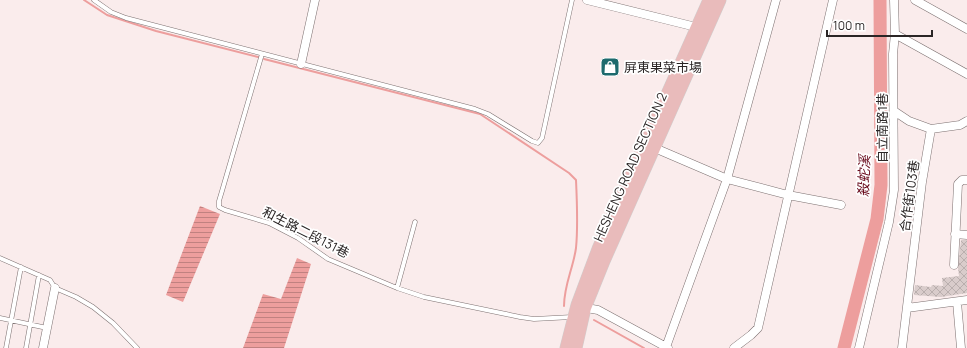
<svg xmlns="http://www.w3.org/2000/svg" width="967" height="348" viewBox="0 0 967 348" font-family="Manrope,'Noto Sans TC',sans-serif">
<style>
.water{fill:url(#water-rules)}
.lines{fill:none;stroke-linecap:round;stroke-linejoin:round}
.stream{stroke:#ed9e9d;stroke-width:2}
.river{stroke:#ed9e9d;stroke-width:13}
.building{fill:url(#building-cross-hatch)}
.lane-casing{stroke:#7d7171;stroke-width:5}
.street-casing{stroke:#7d7171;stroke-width:9}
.primary-casing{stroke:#d0cfcf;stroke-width:13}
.lane{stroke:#fff;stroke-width:4}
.street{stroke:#fff;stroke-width:8}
.primary{stroke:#e9bbbb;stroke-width:12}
.labels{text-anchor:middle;stroke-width:3.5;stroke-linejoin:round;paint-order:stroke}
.poi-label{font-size:13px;fill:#2a2525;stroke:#fff;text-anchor:start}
.street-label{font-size:13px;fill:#2a2525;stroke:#fff}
.water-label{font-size:14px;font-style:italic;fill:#650517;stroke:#fff}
</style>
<defs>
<pattern id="water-rules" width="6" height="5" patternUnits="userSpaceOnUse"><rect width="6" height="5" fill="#ed9e9d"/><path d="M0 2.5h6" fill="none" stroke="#c08180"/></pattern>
<pattern id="building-cross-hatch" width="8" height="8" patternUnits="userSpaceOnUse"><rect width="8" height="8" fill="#d9cccb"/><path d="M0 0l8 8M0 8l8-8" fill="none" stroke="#baafae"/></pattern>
</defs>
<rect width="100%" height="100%" fill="#faecec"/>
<!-- water -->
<path class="water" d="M200,206L220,214L183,302L166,295Z
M297,258L311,264L284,348H243L263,294L281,299Z"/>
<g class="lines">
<!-- stream -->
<path class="stream" d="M84,0L107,15L156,31L258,57
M264,59L480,114L569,173L576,180C577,201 578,228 576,248C573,269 564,285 564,306
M594,320L644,348"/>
<!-- river -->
<path class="river" d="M844,348L877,219L881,185L880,0"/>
</g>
<!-- building -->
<path class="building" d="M961,240H967V293L941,297L914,295L915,285L931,287L932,285L943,286L942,278L959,276L958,268Z"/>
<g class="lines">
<defs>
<path id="lane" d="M94,0L111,12L126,18L475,109L488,114L532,141L538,143L542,138L572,0
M262,54L222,191L219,201V207L225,210L269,223L298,238L328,259L397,288L424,297L520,317L534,319L572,317
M0,258L50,280L55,288L76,297L93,307L113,323L137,348
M397,288L415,222
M0,318L47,328
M6,348L21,267
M26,348L39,275"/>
<path id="street" d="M587,0L700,28
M915,0L967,29
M895,34L967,74
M301,64L315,0
M894,111L909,121L931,129L922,182L902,348
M931,129L960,125L967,121
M650,146L727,179L788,195L841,205
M955,234L967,235
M954,265L958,184L962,180H967
M957,302L961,348
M581,307L598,310L668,348
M907,308L967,300
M666,347L727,179L776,0
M43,348L55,288
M734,348L751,335L758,328L833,0
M859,348L889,222L894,190L893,54L895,34L894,0"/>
<path id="primary" d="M566,348L577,305L598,249L709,0
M576,348L585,308L604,261L720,0"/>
</defs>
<!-- lane casing -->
<use href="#lane" class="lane-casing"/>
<!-- street casing -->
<use href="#street" class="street-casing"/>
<!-- primary casing -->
<use href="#primary" class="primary-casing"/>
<!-- lane -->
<use href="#lane" class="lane"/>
<!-- street -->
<use href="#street" class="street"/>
<!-- primary -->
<use href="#primary" class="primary"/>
</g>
<!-- icons -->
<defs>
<symbol id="shop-square" viewBox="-11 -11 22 22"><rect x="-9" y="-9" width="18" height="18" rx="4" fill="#1d6a6d" stroke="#fff"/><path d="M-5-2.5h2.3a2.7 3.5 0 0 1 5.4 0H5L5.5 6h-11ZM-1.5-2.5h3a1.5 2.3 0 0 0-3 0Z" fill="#fff"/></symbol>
</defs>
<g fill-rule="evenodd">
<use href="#shop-square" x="599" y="56" width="22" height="22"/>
</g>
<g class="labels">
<!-- poi labels -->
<g class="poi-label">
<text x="624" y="72">屏東果菜市場</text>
</g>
<!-- street labels -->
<g class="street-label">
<text transform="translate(882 128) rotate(-90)" y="5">自立南路1巷</text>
<text transform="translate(630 167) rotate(-66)" y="5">HESHENG ROAD SECTION 2</text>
<text transform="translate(909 196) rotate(-82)" y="5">合作街103巷</text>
<text transform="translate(306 232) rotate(27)" y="5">和生路二段131巷</text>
</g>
<!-- water labels -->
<g class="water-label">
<text transform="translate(864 176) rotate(-88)" y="5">殺蛇溪</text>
</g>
</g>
<!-- scale -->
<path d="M827 30v6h105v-6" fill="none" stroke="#2a2525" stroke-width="2"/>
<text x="833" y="30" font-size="12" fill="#2a2525" stroke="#ffffff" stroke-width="3" paint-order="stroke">100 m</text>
</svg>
